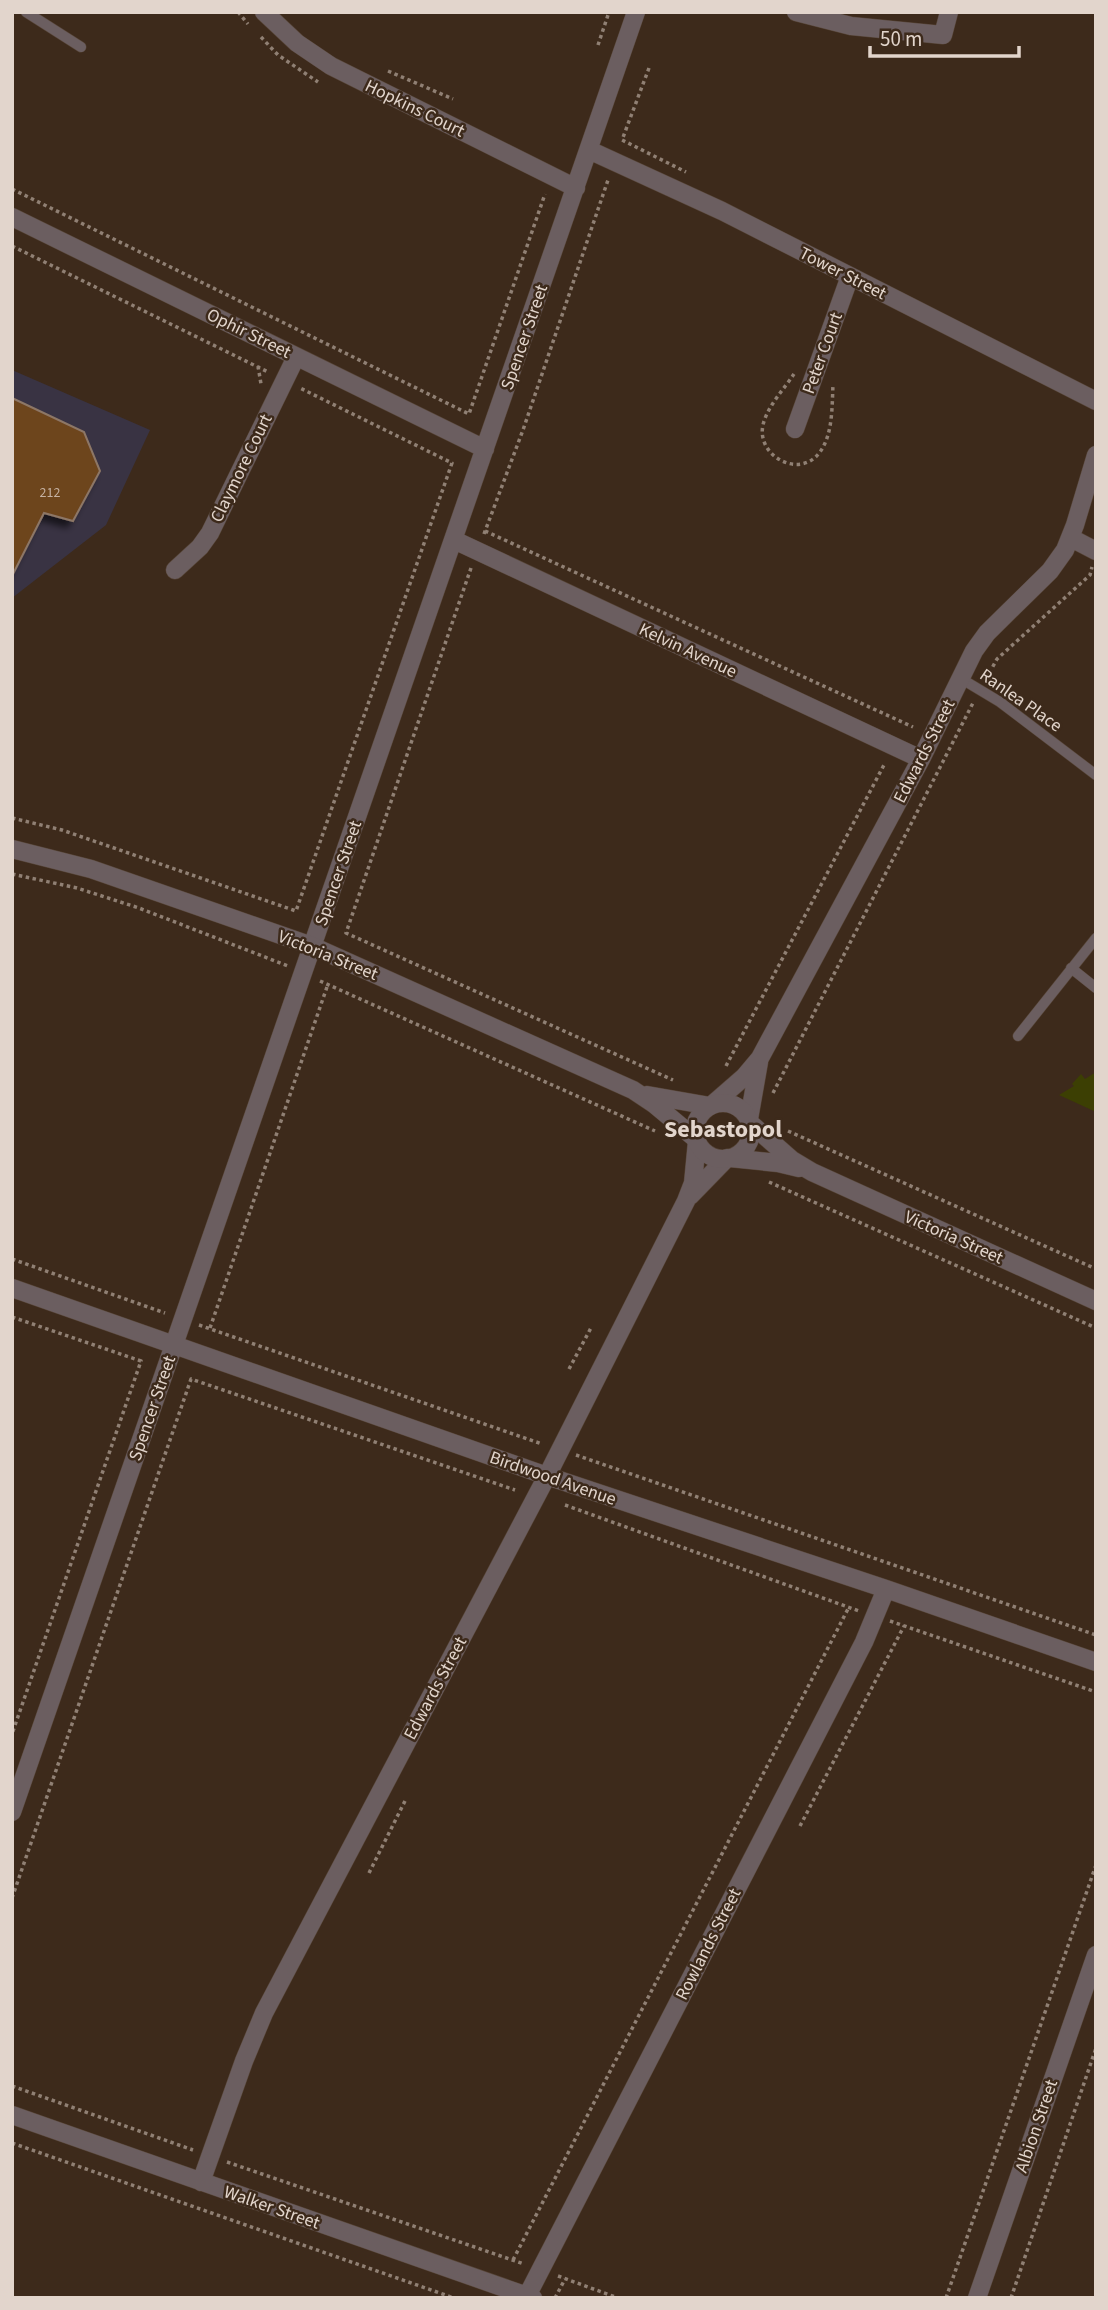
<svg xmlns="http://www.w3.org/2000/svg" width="1108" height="2310" viewBox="0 0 1108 2310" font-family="'Source Sans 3',sans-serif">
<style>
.commercial{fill:#393343}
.green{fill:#3c3f03}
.building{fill:#6d441f;stroke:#8d7766;stroke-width:2;filter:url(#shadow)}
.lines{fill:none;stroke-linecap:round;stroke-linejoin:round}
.service-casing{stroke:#574537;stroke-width:11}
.minor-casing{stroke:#574537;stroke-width:19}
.tertiary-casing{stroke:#574537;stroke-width:19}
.path{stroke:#908074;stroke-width:3.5;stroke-dasharray:3.5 3.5;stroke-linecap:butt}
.service{stroke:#6b5e60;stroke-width:10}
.minor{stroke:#6b5e60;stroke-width:18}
.tertiary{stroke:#6b5e60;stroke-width:18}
.labels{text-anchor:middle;stroke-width:5;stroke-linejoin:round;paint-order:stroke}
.number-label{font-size:14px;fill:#c5b1a1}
.street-label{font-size:18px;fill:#e2d5cc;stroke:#3d2a1b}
.district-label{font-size:24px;font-weight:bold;fill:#e2d5cc;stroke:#3d2a1b}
</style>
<defs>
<filter id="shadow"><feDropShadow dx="-6" dy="6" stdDeviation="3.5" flood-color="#0009"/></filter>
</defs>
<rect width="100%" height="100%" fill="#3d2a1b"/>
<!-- commercial -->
<path class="commercial" d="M12,370L150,430L106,525L12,598Z"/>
<!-- green -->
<path class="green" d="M1096,1072V1112L1059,1095L1074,1086L1072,1084L1081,1074L1085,1079Z"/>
<!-- building -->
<path class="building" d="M12,398L84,432L100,471L73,521L44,513L12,576Z"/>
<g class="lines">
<defs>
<path id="service" d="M26,12L81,47
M960,678L1000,702L1096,775
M1071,968L1096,988
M1018,1036L1096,938"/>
<path id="minor" d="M264,12L297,43L331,66L576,188
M796,12L851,26L943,35L949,12
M589,150L722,211L1096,401
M12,217L485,449
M795,429L850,276
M1071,538L1096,551
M454,540L921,759
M175,570L200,547L210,533L296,357
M713,1104L744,1077L760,1058L921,759L974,651L987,633L1050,571L1065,550L1075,525L1096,455
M749,1119L759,1062
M690,1196L727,1158
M12,1288L547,1476L886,1589L1096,1662
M12,1812L636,12
M12,2115L533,2298
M201,2182L244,2061L264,2013L547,1476L686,1201L693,1183L697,1141
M526,2298L864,1642L886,1589
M977,2298L1096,1955"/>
<path id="tertiary" d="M12,849L91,869L312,946L633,1090L654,1104L696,1139
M647,1095L710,1106
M695 1131a28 28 0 1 1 56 0a28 28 0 1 1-56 0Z
M750,1123L792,1160L812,1172L1096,1301
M730,1158L778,1163L799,1168"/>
</defs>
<!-- service casing -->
<use href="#service" class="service-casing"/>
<!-- minor casing -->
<use href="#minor" class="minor-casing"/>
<!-- tertiary casing -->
<use href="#tertiary" class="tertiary-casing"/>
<!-- path -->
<path class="path" d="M238,12L248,24
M261,37L278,55L318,82
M598,45L609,12
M649,68L622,140L686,172
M388,71L453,99
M12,189L469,414L545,194
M12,246L268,372
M258,366L261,384
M794,374C784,389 767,407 763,425C756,456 800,480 820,452C833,434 832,406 833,384
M485,531L913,727
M484,534L523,430L608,180L610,181
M471,568L346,933L673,1080
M986,679L997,659L1090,575L1092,567
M12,818L62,830L296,911L452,463L300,388
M12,874L77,888L139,908L288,966
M320,981L655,1131
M726,1066L885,763
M773,1093L974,701
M788,1131L1096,1269
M769,1182L1096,1328
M12,1259L165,1313
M12,1317L141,1361L12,1734
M199,1325L542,1444
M210,1328L328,984
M569,1369L592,1326
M576,1455L1096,1635
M565,1505L859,1611
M890,1621L1096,1692
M800,1826L904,1626
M369,1873L405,1801
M12,1898L191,1379L515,1490
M12,2086L193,2150
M12,2143L454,2298
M227,2162L524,2264
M513,2260L849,1607
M558,2276L618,2298
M555,2298L565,2279
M946,2298L1096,1865
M1011,2298L1096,2048"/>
<!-- service -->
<use href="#service" class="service"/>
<!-- minor -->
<use href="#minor" class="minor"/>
<!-- tertiary -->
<use href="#tertiary" class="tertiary"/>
</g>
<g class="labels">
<!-- number labels -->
<g class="number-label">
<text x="50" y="497">212</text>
</g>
<!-- street labels -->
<g class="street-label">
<text transform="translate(415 108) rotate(26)" y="6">Hopkins Court</text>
<text transform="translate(843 273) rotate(27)" y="6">Tower Street</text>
<text transform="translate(249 333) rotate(26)" y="6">Ophir Street</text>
<text transform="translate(524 337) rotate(-71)" y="6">Spencer Street</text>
<text transform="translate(822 353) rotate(-70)" y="6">Peter Court</text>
<text transform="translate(241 468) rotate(-64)" y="6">Claymore Court</text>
<text transform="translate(688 650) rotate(25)" y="6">Kelvin Avenue</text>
<text transform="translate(1021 700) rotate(35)" y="6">Ranlea Place</text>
<text transform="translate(924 751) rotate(-63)" y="6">Edwards Street</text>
<text transform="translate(338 873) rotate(-71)" y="6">Spencer Street</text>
<text transform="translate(328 955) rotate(22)" y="6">Victoria Street</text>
<text transform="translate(954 1237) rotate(24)" y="6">Victoria Street</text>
<text transform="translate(152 1408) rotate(-71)" y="6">Spencer Street</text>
<text transform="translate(553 1478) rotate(19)" y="6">Birdwood Avenue</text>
<text transform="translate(435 1688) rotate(-62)" y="6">Edwards Street</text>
<text transform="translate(708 1944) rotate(-63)" y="6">Rowlands Street</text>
<text transform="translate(1036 2126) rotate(-71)" y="6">Albion Street</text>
<text transform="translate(272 2207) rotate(19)" y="6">Walker Street</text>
</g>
<!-- district labels -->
<g class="district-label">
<text x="723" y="1137">Sebastopol</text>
</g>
</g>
<!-- border -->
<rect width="1108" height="2310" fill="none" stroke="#e2d5cc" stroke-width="28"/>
<!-- scale -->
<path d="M870 46v10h149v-10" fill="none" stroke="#e2d5cc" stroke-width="3.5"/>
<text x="880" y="46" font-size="21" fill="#e2d5cc" stroke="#3d2a1b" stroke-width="5" paint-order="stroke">50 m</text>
</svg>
